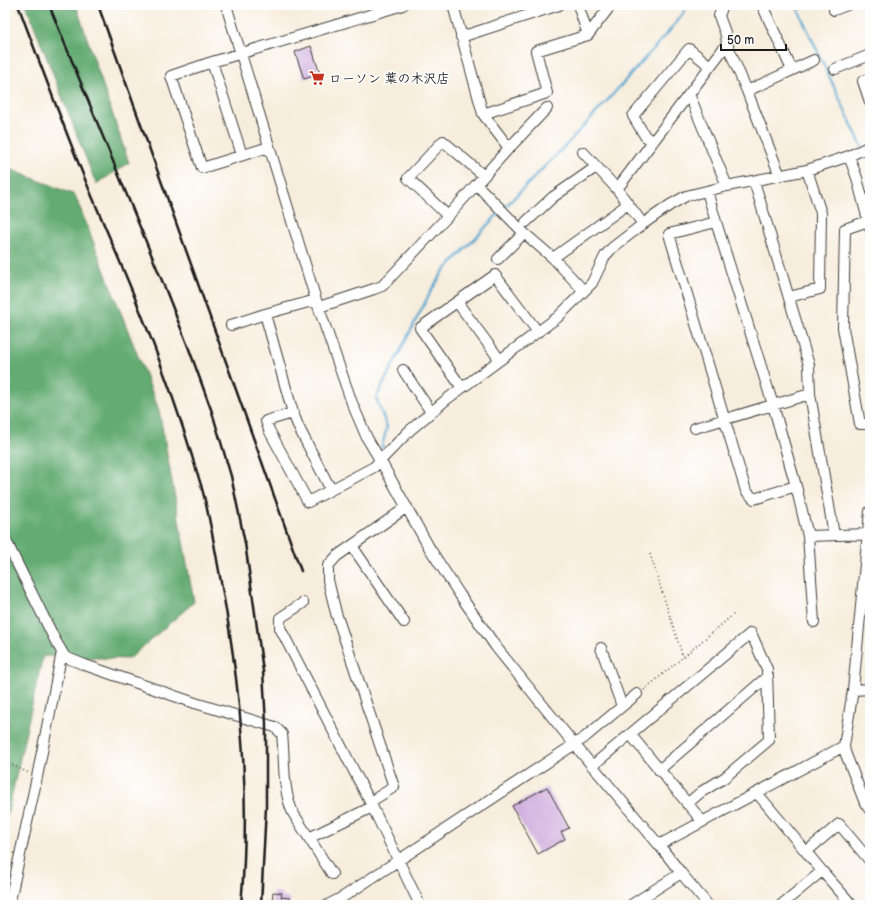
<svg xmlns="http://www.w3.org/2000/svg" width="875" height="910" viewBox="0 0 875 910" font-family="'Balsamiq Sans','Klee One',sans-serif">
<style>
.forest{fill:#64ab72;stroke:#406447}
.lines{fill:none;stroke-linecap:round;stroke-linejoin:round}
.stream{stroke:#57a6d0;stroke-width:2.5}
.building{fill:#d0b0de}
.minor-casing{stroke:#3d3b39;stroke-width:12}
.path{stroke:#3d3b39;stroke-width:1.5;stroke-dasharray:1 3;stroke-linecap:butt}
.minor{stroke:#fff;stroke-width:10}
.rail{stroke:#1c1c1c;stroke-width:2.5}
.labels{text-anchor:middle;stroke-width:3;stroke-linejoin:round;paint-order:stroke}
.poi-label{font-size:13px;font-weight:bold;fill:#1c1c1c;stroke:#fff;text-anchor:start}
</style>
<rect width="100%" height="100%" fill="#fff"/>
<filter id="ink" filterUnits="userSpaceOnUse"><feTurbulence type="fractalNoise" baseFrequency=".025" numOctaves="2"/><feDisplacementMap in="SourceGraphic" scale="8" xChannelSelector="R" yChannelSelector="G"/><feConvolveMatrix kernelMatrix="1 2 1 2 8 2 1 2 1" color-interpolation-filters="sRGB"/></filter>
<filter id="wash" filterUnits="userSpaceOnUse"><feTurbulence type="fractalNoise" baseFrequency=".012" numOctaves="4" result="noise"/><feDisplacementMap in="SourceGraphic" scale="16" xChannelSelector="R" yChannelSelector="G"/><feGaussianBlur stdDeviation="0.9" result="paint"/><feColorMatrix in="noise" values="0 0 0 0 0 0 0 0 0 0 0 0 0 0 0 0 0 1.4 0 .05"/><feComposite in="paint" operator="in"/></filter>
<g filter="url(#wash)">
<rect width="100%" height="100%" fill="#f7eddc"/>
<!-- forest -->
<path class="forest" d="M26,5H76L129,163L96,184Z
M5,167L75,195L159,410L194,602L129,659L43,656L5,825Z"/>
<g class="lines">
<!-- stream -->
<path class="stream" d="M796,5L862,147
M865,151L870,157
M503,209L567,144L607,101L671,29L683,14L687,5
M381,450L387,427L376,398L431,291L443,272L499,213"/>
</g>
<g id="blocks">
<!-- building -->
<path class="building" d="M311,46L320,74L304,79L295,52Z
M547,787L569,828L561,832L565,839L538,854L512,806Z
M273,892L282,893L281,897L290,898L289,905H272Z"/>
</g>
</g>
<g filter="url(#ink)">
<use href="#blocks" fill-opacity="0" stroke="#3d3b39" stroke-width="1"/>
<g class="lines">
<defs>
<path id="minor" d="M226,5L316,300L352,403L367,438L380,460L430,549L460,595L496,647L574,744L659,845L681,873L708,905
M453,5L483,114
M578,5L588,35
M723,5L719,16L726,35L727,44
M762,5L792,70
M834,10L847,5
M461,37L559,5
M212,62L242,155
M835,69L870,55
M870,78L863,81L870,102
M747,91L814,60
M689,94L727,186
M653,142L645,136L633,116L689,49L710,66
M269,147L202,168L171,76L212,62L403,5
M509,148L547,108
M583,152L617,189L643,224
M849,156L857,178L870,228
M754,181L809,365L810,394L834,535
M477,185L524,233L553,258L584,291
M617,189L727,44L747,91L780,176
M707,191L716,222L773,405L796,486L808,536L870,534
M448,216L408,178L443,141L484,176
M868,221L845,229L843,328L860,424H870
M526,222L553,197L596,167
M716,222L669,234L746,491L754,499L796,486
M553,258L628,204
M498,259L524,233
M789,297L820,289L821,213L807,170
M316,300L265,314L293,413L299,428L331,490
M457,302L500,360
M319,307L374,289L382,286L388,280L448,216L509,148L483,114L547,93L536,51L588,35L611,5
M231,325L265,314
M403,370L431,412
M462,388L420,328L495,275L538,332
M293,413L266,421L269,430L308,502L374,467L409,431L447,399L558,317L592,283L605,256L612,248L643,224L670,205L686,196L727,186L807,170L849,156L870,146
M695,428L810,394
M870,511L853,690L844,746L845,752L865,803L870,810
M808,536L814,622
M5,539L55,640L65,657L85,665L195,703L275,727L282,734C285,760 282,789 293,813L332,874
M352,546L404,622
M303,603L280,618V628L370,802L420,905
M601,648L622,706
M853,690L870,689
M630,734L702,821
M592,766L751,633L767,669L769,740L724,778L701,792L687,804
M659,770L768,676
M757,793L822,871L852,905
M370,802L394,787L336,613L328,580V566L337,556L407,507
M309,838L372,807
M659,845L844,746
M806,852L839,824L870,861
M9,905L37,777L62,652
M328,905L343,897L584,738L637,694
M631,905L681,873
M781,905L822,871"/>
</defs>
<!-- minor casing -->
<use href="#minor" class="minor-casing"/>
<!-- path -->
<path class="path" d="M650,554L683,657
M644,690L734,614
M5,762L29,773"/>
<!-- minor -->
<use href="#minor" class="minor"/>
<!-- rail -->
<path class="rail" d="M18,5C39,61 60,117 82,172C99,214 118,256 135,298C160,359 182,421 201,485C210,516 215,550 221,582C241,688 251,797 241,905
M49,5L165,288L189,349L212,412L231,476L245,543L254,606L263,671L266,724V807L261,905
M98,5L301,571"/>
</g>
</g>
<!-- icons -->
<defs>
<symbol id="supermarket-bare" viewBox="-9 -9 18 18"><path d="M-6-5.5h2.5l.6 2H6L4.5 2H-2.5L-4.4-4H-6ZM-1.5 3.2a1.3 1.3 0 1 0 .1 0ZM3 3.2a1.3 1.3 0 1 0 .1 0Z" fill="#c8321e" stroke="#fff" stroke-width="2.5" paint-order="stroke"/></symbol>
</defs>
<g fill-rule="evenodd">
<use href="#supermarket-bare" x="306" y="67" width="22" height="22"/>
</g>
<g class="labels">
<!-- poi labels -->
<g class="poi-label">
<text x="329" y="83">ローソン 葉の木沢店</text>
</g>
</g>
<!-- margin -->
<rect width="875" height="910" fill="none" stroke="#fff" stroke-width="20"/>
<!-- scale -->
<path d="M721 44v6h65v-6" fill="none" stroke="#1c1c1c" stroke-width="2"/>
<text x="727" y="44" font-size="12" fill="#1c1c1c" stroke="#ffffff" stroke-width="3" paint-order="stroke">50 m</text>
</svg>
